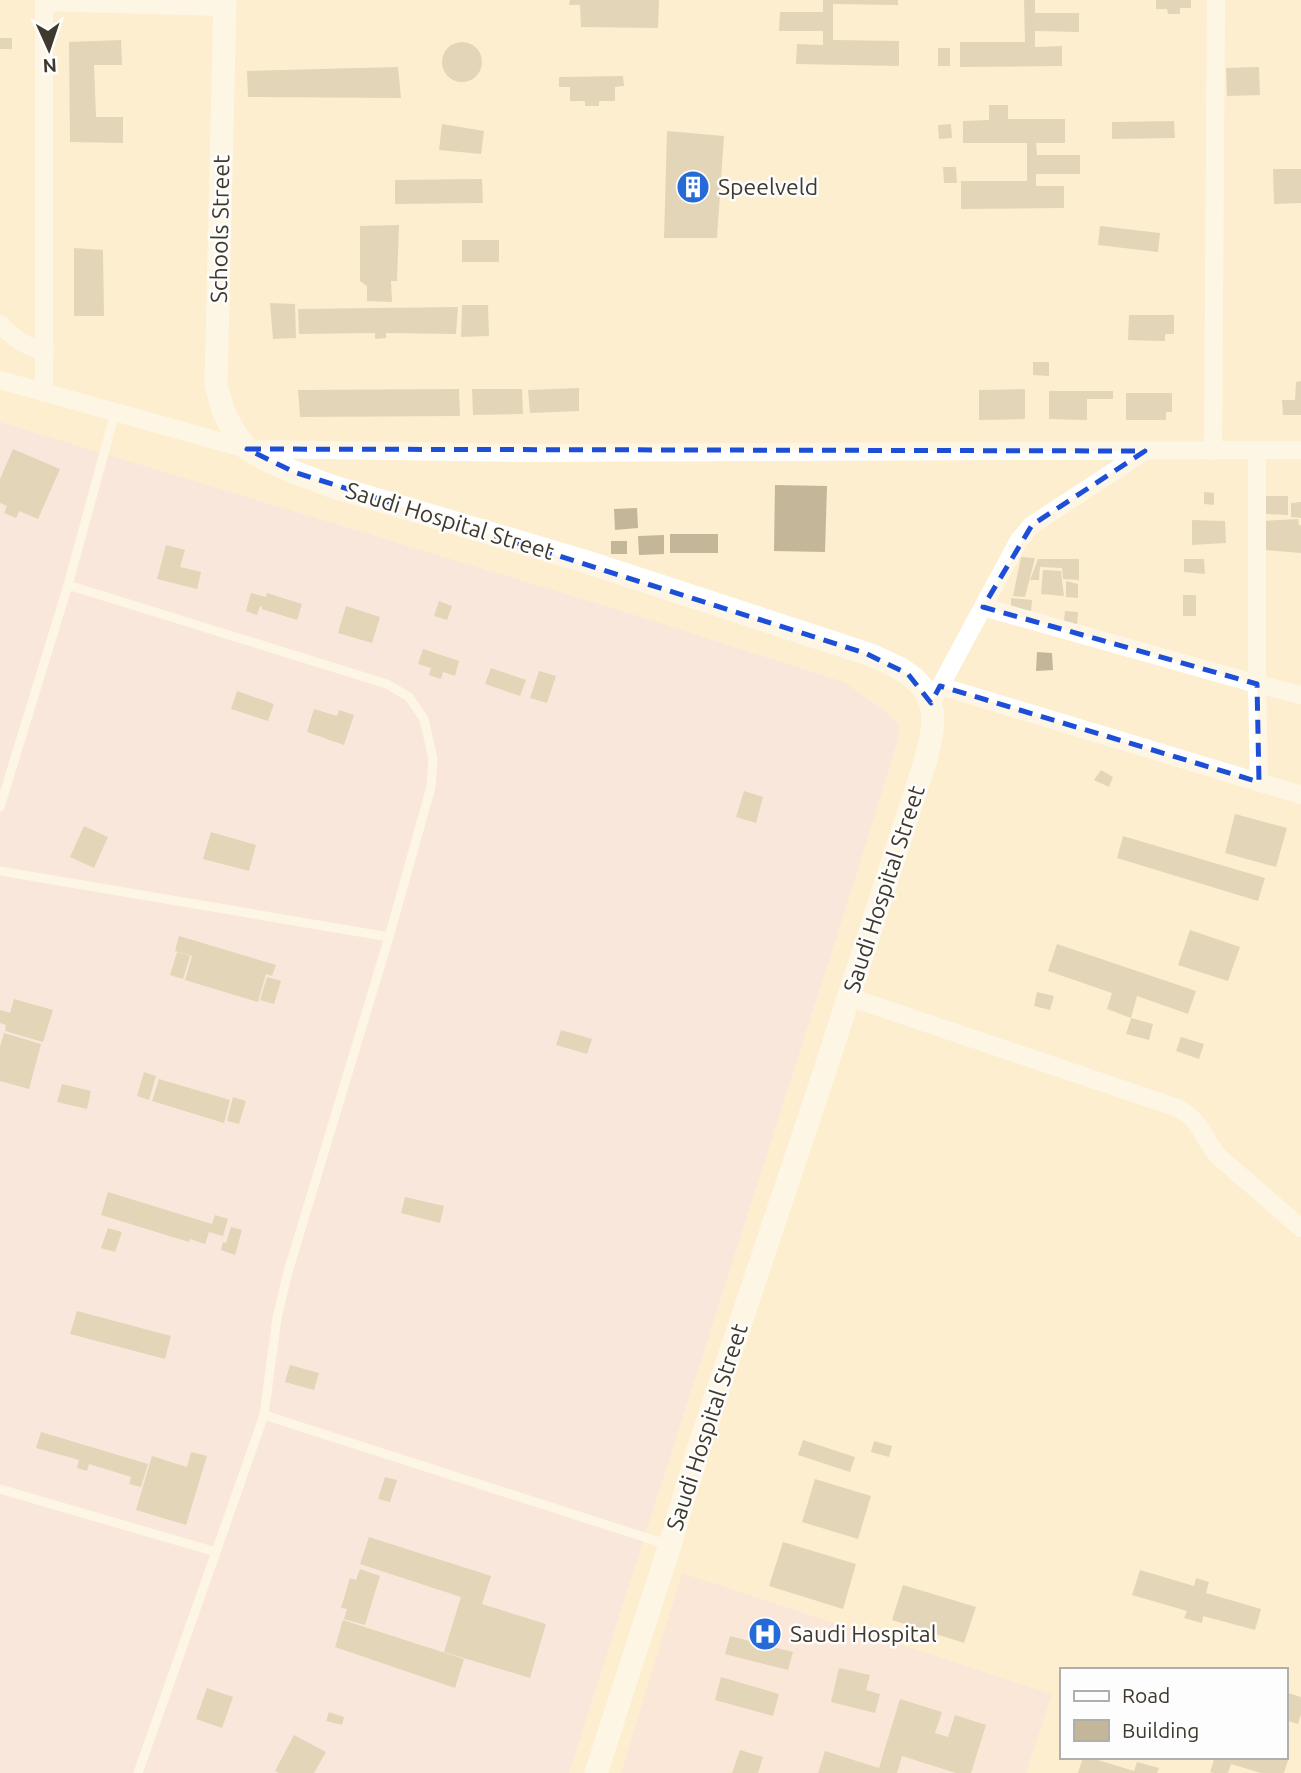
<svg xmlns="http://www.w3.org/2000/svg" width="1301" height="1773" viewBox="0 0 1301 1773" font-family="Ubuntu,sans-serif">
<style>
.education{fill:#f7dee8}
.medical{fill:#f9dee2}
.building{fill:#c4b699}
.lines{fill:none;stroke-linecap:round;stroke-linejoin:round}
.service{stroke:#fff;stroke-width:9}
.minor{stroke:#fff;stroke-width:18}
.tertiary{stroke:#fff;stroke-width:23}
.marked{fill:none;stroke:#1d4ed8;stroke-width:5;stroke-dasharray:14 9;stroke-linejoin:round}
.labels{text-anchor:middle;stroke-width:5;stroke-linejoin:round;paint-order:stroke}
.poi-label{font-size:23px;fill:#3f392d;stroke:#fdfdfd;text-anchor:start}
.street-label{font-size:23px;fill:#3f392d;stroke:#fdfdfd}
</style>
<rect width="100%" height="100%" fill="#fdeed0"/>
<!-- education -->
<path class="education" d="M0,422L622,611L844,682L888,713L899,725L898,739L858,870L569,1773H0Z"/>
<!-- medical -->
<path class="medical" d="M682,1573L1052,1694L1026,1773H621Z"/>
<!-- building -->
<path class="building" d="M570,0H659L658,28L581,27L580,5H569Z
M823,0H898V5L833,4V40L899,41V66L796,64L797,44L823,45V31H779L780,12H823Z
M1024,0H1035V13H1079V32L1035,31V47L1062,46V66L960,67V42H1025Z
M1156,0H1191V8H1180V14H1168L1167,9H1156Z
M0,38H12V49H0Z
M121,40L122,65H94L96,117H123V143L70,142L69,42Z
M442 62a20 20 0 1 1 40 0a20 20 0 1 1-40 0Z
M938,48H950V66H938Z
M398,67L401,98L248,97L247,71Z
M1259,67L1260,95L1227,96L1226,68Z
M623,76L624,86L615,87V101H599V106H585V101H570V87H559V77Z
M989,105H1008V119H1065V143H1036L1037,155H1080V174H1036V186H1064V208L961,209V181H1027V143H963V121L989,120Z
M1174,121L1175,138L1112,139V122Z
M442,124L484,131L481,154L439,150Z
M951,124L952,138L939,139L938,125Z
M667,131L724,136L717,238H664Z
M943,167H956L957,183H944Z
M1273,169H1301V203L1274,204Z
M482,179L483,203L395,204V180Z
M399,225L397,281H391L392,302L367,301V286L360,281V226Z
M1100,226L1160,233L1158,252L1098,245Z
M462,240H499V262H462Z
M74,248L103,250L104,316H74Z
M270,303L295,304L296,338L273,339Z
M462,305H488L489,336L461,337Z
M458,307L456,334L386,333V338L375,339V333L299,334L298,309Z
M1129,315H1174V334H1165V341L1128,340Z
M1033,362H1049V376L1033,375Z
M1301,381V415H1283L1282,400H1295L1296,382Z
M579,388V411L530,413L528,390Z
M459,389L460,416L300,417L298,390Z
M472,389H522L523,414L473,415Z
M1025,389V419L979,420V390Z
M1049,391H1113V399H1087V420L1049,419Z
M1126,393H1172V412H1166V420H1126Z
M13,449L60,469L38,519L19,511L16,518L4,513L7,506L0,503V479Z
M775,485L827,486L825,552L774,551Z
M1204,492L1214,493V505L1204,504Z
M1264,496H1288V515L1266,514Z
M1301,502V518L1291,517V503Z
M637,508L638,528L615,530L614,509Z
M1298,519L1299,525H1301V553L1265,550L1261,521Z
M1192,520L1225,521L1226,543L1192,545Z
M670,534H718V553H670Z
M664,535V554L639,555L638,536Z
M611,541H627V554H611Z
M166,545L185,550L180,567L201,572L197,589L157,579Z
M1021,557L1035,558L1025,597L1013,596Z
M1038,559H1079V580L1063,579L1062,568L1040,567L1039,580H1030Z
M1184,559H1204L1205,574L1184,572Z
M1043,570L1061,571L1064,596L1041,594Z
M1066,581L1078,584V598L1066,597Z
M251,593L266,597L267,593L302,604L297,620L262,609V607L260,606L257,615L246,611Z
M1183,595H1196V616H1183Z
M1011,598L1032,600L1031,612L1011,606Z
M439,601L452,606L447,620L434,616Z
M346,606L380,617L372,643L338,633Z
M1065,611L1078,612L1077,626L1064,622Z
M423,649L459,661L455,676L443,672L441,679L429,675L431,668L418,664Z
M1037,652L1052,653L1053,670L1036,671Z
M491,668L526,680L520,696L485,684Z
M539,671L556,676L547,703L530,698Z
M237,691L274,704L268,721L231,709Z
M314,709L337,716L339,710L354,715L344,745L307,732Z
M1101,770L1113,777L1109,787L1094,780Z
M744,791L763,797L756,823L736,817Z
M1235,814L1287,828L1276,867L1225,853Z
M84,826L108,837L94,868L70,857Z
M211,832L256,845L249,871L203,859Z
M1123,836L1265,878L1258,901L1117,858Z
M1190,930L1240,947L1228,981L1178,965Z
M179,936L276,965L272,976L266,974L258,1002L185,980L192,956L175,951Z
M1057,944L1196,991L1188,1014L1137,996L1131,1018L1153,1024L1149,1040L1126,1034L1131,1018L1107,1009L1112,993L1048,971Z
M177,952L190,956L183,979L170,975Z
M267,977L281,981L274,1004L260,1000Z
M1037,992L1054,996L1050,1010L1034,1006Z
M14,999L53,1010L43,1042L5,1031L6,1025L0,1023V1010L10,1013Z
M561,1030L592,1039L587,1054L556,1045Z
M4,1033L41,1044L29,1089L0,1081V1047Z
M1181,1037L1204,1044L1199,1059L1176,1051Z
M144,1072L156,1076L149,1100L137,1096Z
M159,1079L230,1100L224,1123L152,1101Z
M62,1084L91,1091L87,1109L57,1102Z
M233,1097L246,1101L239,1124L227,1121Z
M108,1192L212,1224L215,1215L228,1219L223,1236L209,1232L205,1244L190,1239L189,1242L101,1215Z
M405,1197L444,1206L440,1223L401,1213Z
M231,1227L242,1230L235,1255L221,1250L223,1242L226,1243Z
M108,1228L122,1232L115,1252L101,1248Z
M77,1311L171,1336L165,1359L70,1334Z
M290,1365L319,1373L314,1390L285,1382Z
M41,1432L148,1464L141,1487L129,1484L131,1477L89,1464L87,1471L77,1468L79,1460L36,1448Z
M803,1440L855,1457L850,1472L798,1455Z
M874,1441L892,1446L889,1457L871,1452Z
M191,1452L207,1456L186,1525L136,1510L152,1456L187,1467Z
M385,1477L397,1480L390,1502L378,1499Z
M815,1479L871,1496L858,1539L802,1522Z
M369,1537L491,1576L482,1604L546,1624L530,1678L444,1652L461,1597L360,1564Z
M783,1542L856,1564L843,1609L769,1586Z
M360,1569L380,1576L365,1625L344,1619L347,1609L341,1608L350,1578L356,1580Z
M1140,1570L1194,1586L1196,1578L1209,1582L1206,1593L1261,1609L1255,1630L1203,1616L1202,1623L1184,1618L1187,1611L1132,1595Z
M903,1585L976,1607L964,1643L892,1620Z
M343,1620L464,1659L455,1688L335,1647Z
M730,1636L793,1652L788,1670L725,1654Z
M839,1668L870,1675L866,1690L880,1694L875,1713L831,1702Z
M721,1677L779,1694L773,1716L715,1700Z
M207,1688L233,1697L222,1728L196,1719Z
M1285,1692L1301,1697V1714L1298,1724L1285,1720Z
M900,1699L942,1712L935,1733L948,1737L955,1715L986,1725L971,1773H956L902,1756L897,1773H818L825,1751L879,1768Z
M329,1712L344,1717L342,1725L326,1721Z
M294,1735L326,1752L314,1773H279L275,1771Z
M740,1750L763,1757L758,1773H732Z
M1285,1756L1289,1757L1284,1773H1261L1231,1764L1228,1773H1214L1210,1772L1214,1760L1207,1758Z
M1083,1757H1088L1134,1771L1137,1762L1159,1768L1157,1773H1078Z"/>
<g class="lines">
<!-- service -->
<path class="service" d="M0,807L68,585L115,413
M0,871L389,937
M264,1415L669,1545
M0,1489L216,1552L264,1415L277,1318L288,1272L389,937L431,787L433,759L424,719L409,697L387,684L68,585
M138,1773L216,1552"/>
<!-- minor -->
<path class="minor" d="M44,2L225,7
M0,324C14,338 25,347 45,351
M0,380L247,449L529,453L1301,450
M44,393V0
M1257,450V684L1259,782
M1213,451L1216,0
M983,607L1257,684L1301,695
M940,686L1301,795
M935,696L1019,540L1032,525L1145,451
M849,997L1175,1107C1200,1118 1202,1136 1218,1156L1301,1228"/>
<!-- tertiary -->
<path class="tertiary" d="M225,0L216,385L224,413L236,435L247,449L270,462L294,472L331,486L587,562L865,653C889,662 924,676 931,705C936,722 930,742 926,759L825,1070L698,1450L670,1545L596,1773"/>
</g>
<!-- marked area -->
<path d="M0 0H1301V1773H0ZM247,449L1145,451L1032,525L983,607L1257,684L1259,782L940,686L931,703L908,674L865,653L294,472Z" fill="#fdeed0" fill-opacity=".55" fill-rule="evenodd"/>
<path class="marked" d="M247,449L1145,451L1032,525L983,607L1257,684L1259,782L940,686L931,703L908,674L865,653L294,472Z"/>
<!-- icons -->
<defs>
<symbol id="building-disc" viewBox="-11 -11 22 22"><circle r="9.5" fill="#256ad6" stroke="#fdfdfd"/><path d="M-4-6H4V6H1V3H-1V6H-4ZM-2.5-4.3h1.7v1.8h-1.7ZM.8-4.3h1.7v1.8H.8ZM-2.5-1h1.7V.8h-1.7ZM.8-1h1.7V.8H.8Z" fill="#fff"/></symbol>
<symbol id="hospital-disc" viewBox="-11 -11 22 22"><circle r="9.5" fill="#256ad6" stroke="#fdfdfd"/><path d="M-5-5h3v3.5h4V-5h3V5h-3V1.5h-4V5h-3Z" fill="#fff"/></symbol>
</defs>
<g fill-rule="evenodd">
<use href="#building-disc" x="674" y="168" width="38" height="38"/>
<use href="#hospital-disc" x="746" y="1615" width="38" height="38"/>
</g>
<g class="labels">
<!-- poi labels -->
<g class="poi-label">
<text x="718" y="195">Speelveld</text>
<text x="790" y="1642">Saudi Hospital</text>
</g>
<!-- street labels -->
<g class="street-label">
<text transform="translate(220 229) rotate(-89)" y="8">Schools Street</text>
<text transform="translate(450 521) rotate(17)" y="8">Saudi Hospital Street</text>
<text transform="translate(884 889) rotate(-72)" y="8">Saudi Hospital Street</text>
<text transform="translate(707 1427) rotate(-72)" y="8">Saudi Hospital Street</text>
</g>
</g>
<!-- legend -->
<rect x="1060" y="1668" width="228" height="91" fill="#fdfdfd" stroke="#b1afaa" stroke-width="2"/>
<rect x="1074" y="1691" width="35" height="10" fill="#ffffff" stroke="#b1afaa" stroke-width="2"/>
<text x="1122" y="1703" font-size="21" fill="#3f392d">Road</text>
<rect x="1074" y="1720" width="35" height="21" fill="#c4b699" stroke="#b1afaa" stroke-width="2"/>
<text x="1122" y="1738" font-size="21" fill="#3f392d">Building</text>
<!-- north arrow -->
<g transform="translate(49 49) rotate(177)" stroke="#fdfdfd" stroke-width="5" paint-order="stroke">
<path d="M0-5L12 26L0 18L-12 26Z" fill="#3f392d"/>
<text y="-10" font-size="19" font-weight="bold" text-anchor="middle" fill="#3f392d">N</text>
</g>
</svg>
